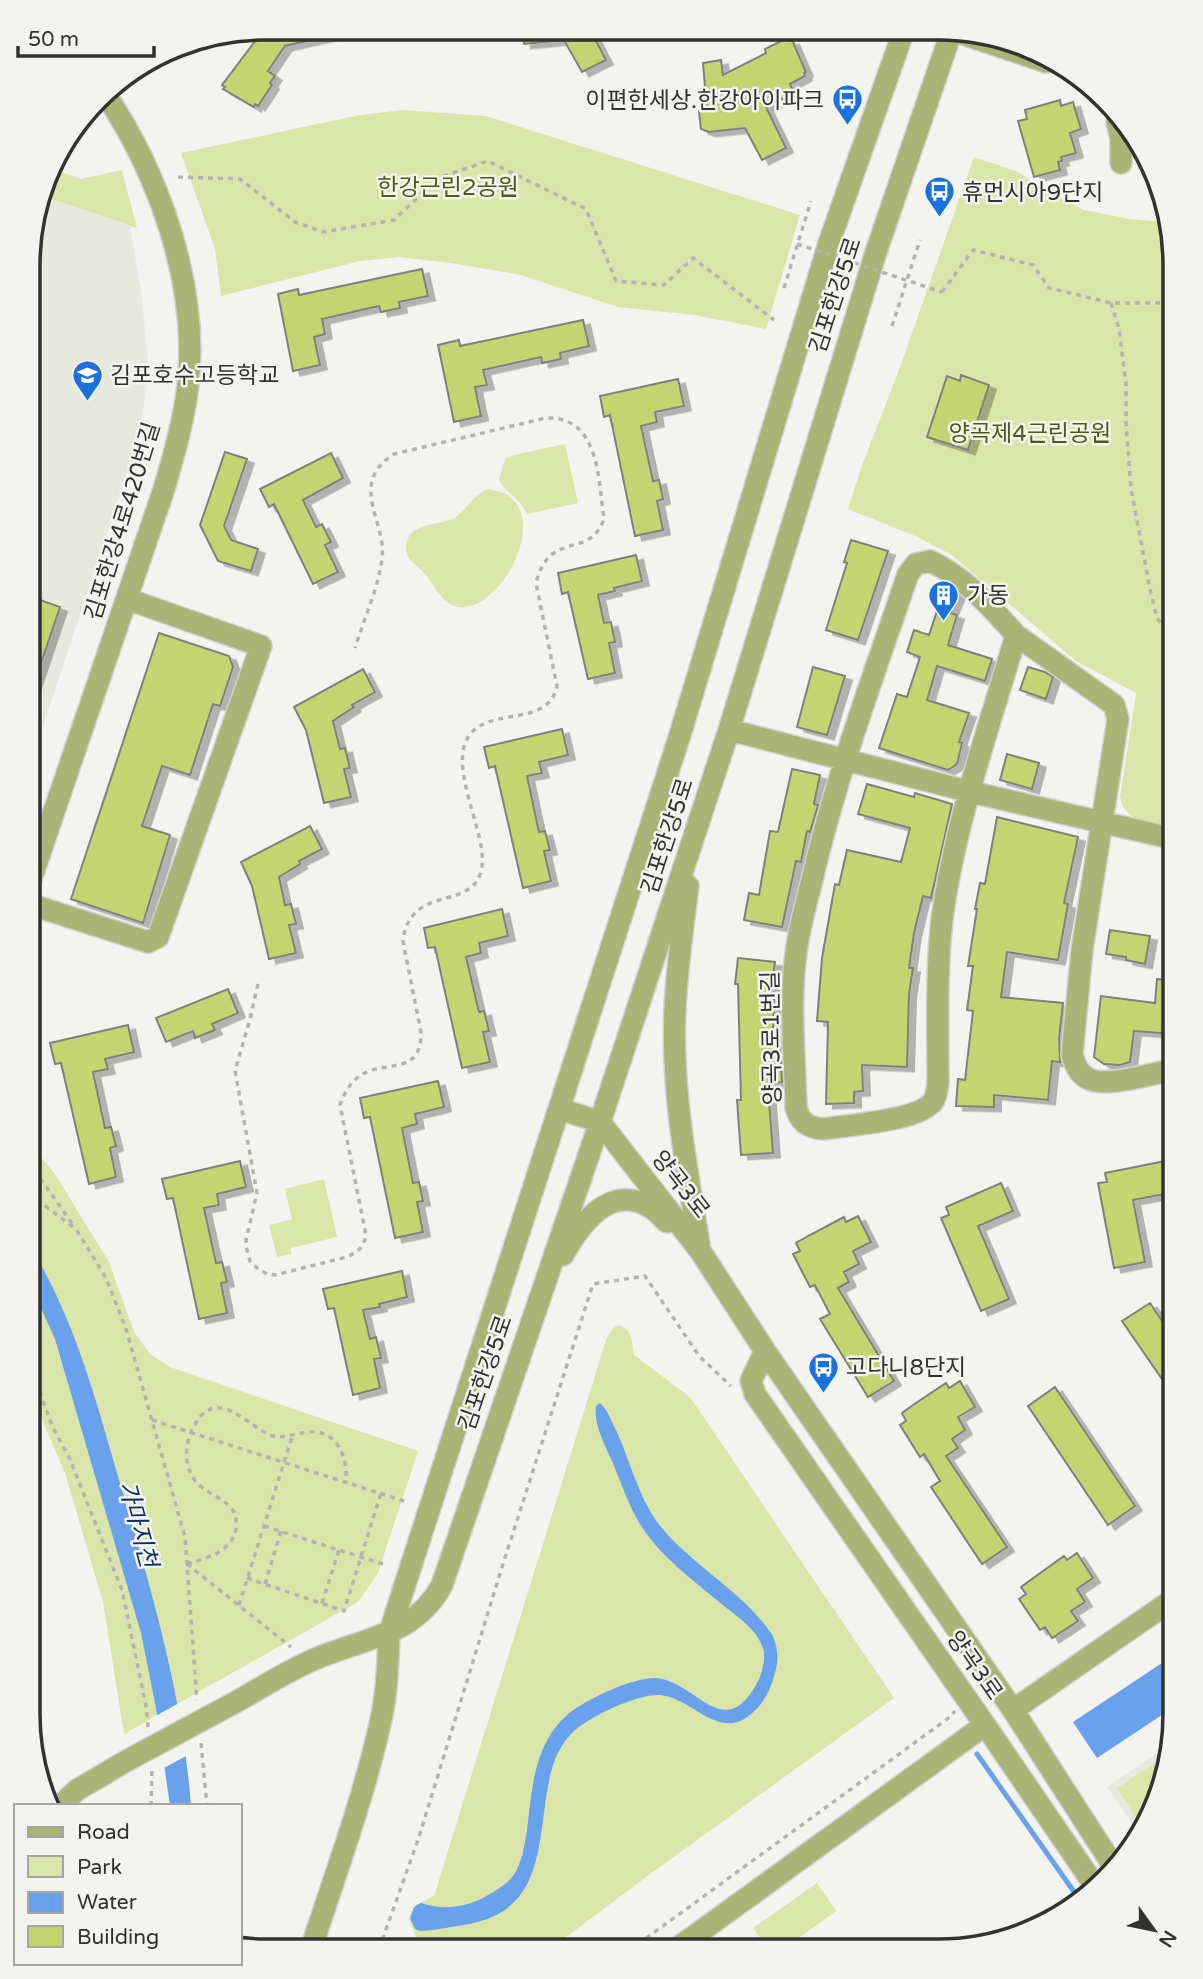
<svg xmlns="http://www.w3.org/2000/svg" width="1203" height="1979" viewBox="0 0 1203 1979" font-family="'Varela Round','Noto Sans KR',sans-serif">
<style>
.built{fill:#e7e9de}
.green{fill:#dae5a9}
.water{fill:#69a1ed}
.pier{fill:#f3f4f0}
.lines{fill:none;stroke-linecap:round;stroke-linejoin:round}
.stream{stroke:#69a1ed;stroke-width:5}
.building{fill:#c3d46f;stroke:#80817d;stroke-width:2;filter:url(#shadow)}
.minor-casing{stroke:#d0d1ce;stroke-width:24}
.path{stroke:#b3b3b0;stroke-width:3.5;stroke-dasharray:5 5;stroke-linecap:butt}
.minor{stroke:#a9b476;stroke-width:21}
.minor-bridge-casing{stroke:#d0d1ce;stroke-width:24;stroke-linecap:butt}
.path-bridge{stroke:#b3b3b0;stroke-width:3.5;stroke-dasharray:5 5;stroke-linecap:butt}
.minor-bridge{stroke:#a9b476;stroke-width:21}
.labels{text-anchor:middle;stroke-width:5;stroke-linejoin:round;paint-order:stroke}
.poi-label{font-size:23px;fill:#323231;stroke:#f3f4f0;text-anchor:start}
.park-label{font-size:23px;fill:#505a10;stroke:#f3f4f0}
.street-label{font-size:23px;fill:#323231;stroke:#f3f4f0}
.water-label{font-size:24px;font-style:italic;fill:#0b3060;stroke:#f3f4f0}
.rim{fill:none;stroke:#323231;stroke-width:3.5}
</style>
<defs>
<filter id="shadow"><feDropShadow dx="7" dy="4.5" stdDeviation="0" flood-color="#0004"/></filter>
</defs>
<rect width="100%" height="100%" fill="#f3f4f0"/>
<!-- built -->
<path class="built" d="M42,196L130,226L141,291L149,369L140,434L29,768L30,234Z
M1172,1743L1162,1791L1139,1834L1107,1787Z"/>
<!-- green -->
<path class="green" d="M403,110L486,116L800,215L766,329L694,315L618,307L521,275L451,263L399,257L360,261L221,296L215,249L181,153L360,115Z
M974,157L1016,171L1052,194L1084,210L1130,219L1166,222L1175,265V827C1154,823 1124,823 1120,797L1136,693L1076,661L952,555L915,536L848,509L861,468L900,367Z
M50,168L81,179L122,170L137,228L42,196Z
M565,444L578,503L527,514C518,496 506,493 499,480L505,459L514,455Z
M488,489C565,498 498,625 452,605C440,600 433,582 424,573C421,569 416,566 412,562C408,558 406,553 406,548C406,521 440,527 456,517C467,509 476,492 488,489Z
M29,1143L55,1174L109,1262L134,1332L150,1354L170,1367L418,1451L378,1573L358,1602L124,1734L103,1602L65,1473L28,1387Z
M324,1179L337,1237L291,1248V1254L277,1257L269,1225L292,1219L285,1189Z
M618,1325C633,1330 632,1341 634,1355L690,1397L894,1698L650,1874L549,1950H413L417,1939L409,1919L416,1905L434,1896L606,1340L612,1329Z
M1170,1753L1162,1791L1143,1828L1117,1788Z
M817,1883L836,1911L781,1951H769L753,1928Z"/>
<!-- water -->
<path class="water" d="M29,1245C75,1318 96,1401 120,1483C151,1589 183,1696 191,1806H170L156,1708L141,1633L55,1339L29,1282Z
M600,1403C608,1410 611,1421 616,1430C632,1465 640,1505 667,1534C699,1569 744,1594 771,1633C777,1642 779,1658 776,1669C772,1686 765,1703 751,1714C719,1742 693,1698 660,1695C638,1693 589,1717 574,1731C554,1750 550,1773 546,1798C537,1864 536,1916 457,1926C444,1928 432,1931 420,1931L415,1929L410,1918L414,1907L421,1903C441,1910 463,1908 483,1898C493,1892 505,1886 513,1876C522,1863 524,1847 527,1831C532,1788 534,1740 572,1711C590,1698 634,1677 656,1678C694,1681 720,1737 751,1693C759,1682 765,1667 764,1653C761,1632 739,1618 724,1606C698,1584 666,1561 646,1533C631,1513 622,1485 612,1461C605,1445 593,1423 596,1406Z
M1174,1655V1707L1097,1758L1073,1722Z"/>
<!-- pier -->
<path class="pier" d="M179,1703L188,1755L162,1769L154,1717Z"/>
<g class="lines">
<!-- stream -->
<path class="stream" d="M977,1754L1077,1896"/>
</g>
<!-- building -->
<path class="building" d="M265,28H337L338,34L285,46L268,71L275,76L270,83L272,85L258,106L255,104L254,107L223,89L225,87L222,85Z
M522,29H583L589,40L594,37L606,60L582,72L564,40L524,44Z
M787,38L789,41L792,40L806,72L804,73L805,76L790,84L794,93L766,107L786,148L762,160L745,128L709,132L701,129L699,111L707,110L703,63L721,60L723,75L766,53L765,49Z
M1060,100L1061,106L1073,102L1081,129L1070,133L1076,153L1061,157L1062,161L1058,162L1060,170L1034,177L1018,121L1027,119L1025,110Z
M422,269L428,296L399,302L400,308L381,312L379,306L322,319L325,334L314,337L320,365L293,371L278,294L298,289L299,295Z
M583,320L589,346L560,353L561,359L542,363L541,357L483,370L487,385L475,387L481,416L454,422L438,345L459,340L460,346Z
M961,375L989,385L968,450L927,437L947,376L960,381Z
M678,379L684,406L655,412L657,422L641,426L653,481L659,480L663,499L657,501L663,530L635,536L610,415L604,417L600,396Z
M225,452L247,459L224,526L231,540L258,549L251,571L218,561L200,525Z
M331,453L343,478L303,500L316,527L322,524L331,542L325,545L338,572L313,584L274,504L269,507L260,489Z
M851,540L888,551L858,640L826,630L847,563L844,562Z
M636,555L642,581L614,588L615,591L598,595L604,623L611,622L615,642L609,643L615,673L588,679L568,592L562,594L558,573Z
M940,582L958,594L950,613L957,615L948,645L992,659L985,681L937,666L927,700L969,713L959,742L962,743L957,764L948,770L879,748L897,694L907,697L920,657L907,652L914,630L929,635L940,602L933,599Z
M29,596L60,607L32,690L29,689Z
M159,633L229,656L233,667L220,706L213,704L190,775L162,766L142,826L170,835L143,923L71,899Z
M813,667L845,676L827,735L797,727Z
M1028,667L1045,672L1053,677L1046,699L1020,690Z
M363,669L375,692L352,705L354,707L333,721L340,749L345,748L350,768L344,769L351,797L324,803L306,730L294,707Z
M562,729L568,755L539,762L542,773L527,776L539,832L545,831L550,850L544,851L551,881L523,888L495,766L489,768L484,747Z
M1007,754L1039,763L1032,789L1000,780Z
M792,769L820,775L814,804L818,805L810,832L807,831L801,862L796,861L782,927L744,920L749,893L759,895L770,831L778,832Z
M867,784L914,797L915,793L952,804L931,898L923,896L914,933L909,968H913L909,994L907,1067L862,1065L863,1091L854,1092V1103L826,1104L828,1022L817,1021L822,958L835,884L839,885L847,850L901,862L910,828L858,814Z
M997,817L1078,837L1064,903L1068,904L1058,960L1007,952L1001,997L1063,1003L1059,1039L1060,1062L1052,1061L1048,1100L994,1095V1107L956,1106L958,1079L965,1080L973,1011L967,1010L973,966H968L977,909H975L980,883L985,884Z
M310,826L322,849L299,861L300,864L279,877L285,905L291,904L296,924L289,925L296,953L269,959L252,886L241,862Z
M502,909L508,936L479,943L481,953L466,957L479,1012L484,1011L489,1031L483,1032L490,1062L462,1068L435,947L428,948L424,928Z
M1110,930L1150,936L1145,964L1126,960V957L1106,954Z
M738,958L775,962L771,995H774L773,1030H779L782,1082L772,1083V1088H768L773,1153L741,1155L737,1100H741L738,984H735Z
M1157,979L1175,981V1034L1134,1031L1130,1062L1120,1065L1104,1064L1094,1057L1101,996L1155,1003Z
M228,989L238,1013L212,1024L215,1030L195,1038L193,1031L166,1042L156,1018Z
M128,1025L134,1052L105,1059L108,1069L93,1072L105,1128L111,1127L116,1146L110,1148L116,1177L89,1184L61,1063L55,1064L50,1043Z
M438,1081L444,1107L415,1114L417,1124L402,1128L413,1183L419,1182L423,1201L417,1202L423,1232L395,1238L370,1117L364,1118L360,1098Z
M1175,1159V1192L1133,1200L1145,1262L1114,1268L1098,1183L1107,1182L1105,1173Z
M240,1161L246,1187L217,1194L219,1205L204,1208L216,1263L222,1262L227,1282L221,1283L227,1313L199,1319L173,1198L167,1199L162,1179Z
M1001,1183L1013,1211L978,1226L1009,1299L981,1311L941,1218L949,1215L946,1207Z
M858,1216L871,1242L853,1251L859,1264L844,1272L849,1282L838,1288L894,1381L868,1397L820,1319L830,1314L815,1285L810,1287L793,1254L800,1251L796,1243L808,1236L844,1217L846,1222Z
M402,1271L407,1297L379,1304L380,1307L363,1310L370,1339L376,1337L381,1358L374,1359L380,1388L353,1395L334,1308L328,1309L323,1289Z
M1150,1303L1175,1340V1398L1122,1321Z
M960,1381L975,1407L958,1417L965,1430L952,1439L958,1448L946,1456L1007,1547L982,1564L931,1487L940,1481L924,1454L920,1457L900,1425L906,1421L902,1413L913,1405L946,1383L949,1388Z
M1055,1387L1135,1506L1108,1525L1028,1406Z
M1077,1553L1093,1578L1077,1589L1085,1602L1071,1611L1078,1621L1052,1638L1045,1627L1040,1630L1019,1599L1026,1594L1021,1587L1064,1556L1067,1560Z"/>
<g class="lines">
<defs>
<path id="minor" d="M951,30L1046,62
M105,93L122,78
M1117,122L1121,139V163
M930,561C965,577 991,607 1016,635C989,728 955,822 942,919C936,973 938,1029 938,1084C937,1089 936,1096 934,1100C922,1121 847,1125 823,1129C808,1128 800,1122 796,1108C795,1057 789,1003 796,953C799,928 806,904 812,880C836,776 874,675 908,574L916,564Z
M1016,635L1114,705L1118,719L1082,950L1072,1055C1075,1064 1078,1073 1087,1078C1105,1089 1154,1073 1175,1069
M729,730L971,792L1175,839
M29,885L164,489C174,455 184,420 188,385C199,285 159,174 104,92
M688,886C681,943 672,1000 675,1058C677,1122 690,1186 700,1250
M29,904L148,942L158,937L261,646L127,599
M560,1109L600,1122L701,1252L765,1351L1013,1710L1114,1867
M563,1255C580,1225 609,1183 650,1207C656,1210 661,1217 667,1222
M234,1703C261,1688 287,1671 315,1659C363,1638 415,1636 442,1585L600,1122L729,730L876,252L952,30
M1013,1710L1175,1598
M985,1725L1093,1883
M60,1806L77,1790L128,1760
M311,1949C335,1875 363,1800 380,1724C387,1695 388,1664 389,1634L679,738L829,243L904,30
M675,1950L985,1725L755,1394L751,1381L765,1351"/>
</defs>
<!-- minor casing -->
<use href="#minor" class="minor-casing"/>
<!-- path -->
<path class="path" d="M178,177L240,179L295,222L323,232L394,220L438,178L488,161L586,209L616,281L664,285L693,258L774,320
M784,288L811,201
M942,292L973,250L1033,265L1049,288L1111,303H1175
M1111,303L1119,329L1126,383V423L1131,489L1151,594L1157,618L1175,640
M892,326L920,240
M258,984L250,1019L235,1071L257,1193L246,1240L247,1250L250,1261L257,1268L267,1274L275,1275L347,1257C358,1252 364,1247 366,1235L340,1105C343,1096 349,1084 357,1078C382,1057 422,1079 421,1032L403,941C410,882 475,913 482,867C487,830 444,762 472,732C495,708 549,726 557,686L536,583C550,528 589,561 604,519C598,480 600,416 546,418L394,454C347,484 387,521 382,559C378,589 364,619 355,648
M29,1162L73,1225
M29,1194L76,1229L106,1278L126,1329L185,1537L197,1700
M29,1334L36,1351L34,1377L53,1428L69,1457L122,1590L146,1706L148,1727
M152,1420L407,1502
M264,1526L386,1565
M187,1564C206,1558 232,1552 236,1529C237,1523 236,1515 232,1509C223,1498 208,1494 198,1484C180,1465 185,1435 201,1416C220,1393 249,1425 266,1433C280,1441 293,1434 307,1432C338,1428 348,1459 346,1482
M187,1564L291,1647
M247,1578L344,1611L381,1493
M265,1584L281,1531
M322,1603L339,1550
M239,1605L292,1437
M201,1743L207,1806
M151,1806L152,1769
M379,1949L418,1840L503,1564L593,1284L645,1276L699,1356L731,1386
M630,1950L950,1717L955,1711"/>
<!-- minor -->
<use href="#minor" class="minor"/>
<defs>
<path id="minor-bridge" d="M128,1760L234,1703"/>
</defs>
<!-- minor-bridge casing -->
<use href="#minor-bridge" class="minor-bridge-casing"/>
<!-- path-bridge -->
<path class="path-bridge" d="M797,244L942,292"/>
<!-- minor-bridge -->
<use href="#minor-bridge" class="minor-bridge"/>
</g>
<!-- icons -->
<defs>
<symbol id="bus-pin" viewBox="-11 -11 22 30"><path d="M0 17L-7.5 6A9.5 9.5 0 1 1 7.5 6Z" fill="#1b72dc" stroke="#f3f4f0"/><path d="M-5-6H5V4H4V6H2V4H-2V6H-4V4H-5ZM-3.5-4V0h7V-4ZM-3.5 1.2v1.5H-2V1.2ZM2 1.2v1.5H3.5V1.2Z" fill="#fff"/></symbol>
<symbol id="school-pin" viewBox="-11 -11 22 30"><path d="M0 17L-7.5 6A9.5 9.5 0 1 1 7.5 6Z" fill="#1b72dc" stroke="#f3f4f0"/><path d="M0-5L7-2L0 1L-7-2ZM-4 1L0 2.5L4 1V4Q0 6-4 4Z" fill="#fff"/></symbol>
<symbol id="building-pin" viewBox="-11 -11 22 30"><path d="M0 17L-7.5 6A9.5 9.5 0 1 1 7.5 6Z" fill="#1b72dc" stroke="#f3f4f0"/><path d="M-4-6H4V6H1V3H-1V6H-4ZM-2.5-4.3h1.7v1.8h-1.7ZM.8-4.3h1.7v1.8H.8ZM-2.5-1h1.7V.8h-1.7ZM.8-1h1.7V.8H.8Z" fill="#fff"/></symbol>
</defs>
<g fill-rule="evenodd">
<use href="#bus-pin" x="830" y="82" width="35" height="47"/>
<use href="#bus-pin" x="922" y="174" width="35" height="47"/>
<use href="#school-pin" x="70" y="358" width="35" height="47"/>
<use href="#building-pin" x="926" y="578" width="35" height="47"/>
<use href="#bus-pin" x="806" y="1350" width="35" height="47"/>
</g>
<g class="labels">
<!-- poi labels -->
<g class="poi-label">
<text x="824" y="108" text-anchor="end">이편한세상.한강아이파크</text>
<text x="962" y="200">휴먼시아9단지</text>
<text x="110" y="383">김포호수고등학교</text>
<text x="967" y="603">가동</text>
<text x="846" y="1375">고다니8단지</text>
</g>
<!-- park labels -->
<g class="park-label">
<text x="448" y="195">한강근린2공원</text>
<text x="1030" y="441">양곡제4근린공원</text>
</g>
<!-- street labels -->
<g class="street-label">
<text transform="translate(835 295) rotate(-72)" y="8">김포한강5로</text>
<text transform="translate(122 521) rotate(-73)" y="8">김포한강4로420번길</text>
<text transform="translate(667 836) rotate(-72)" y="8">김포한강5로</text>
<text transform="translate(771 1038) rotate(-91)" y="8">양곡3로1번길</text>
<text transform="translate(681 1184) rotate(52)" y="8">양곡3로</text>
<text transform="translate(485 1373) rotate(-71)" y="8">김포한강5로</text>
<text transform="translate(975 1665) rotate(55)" y="8">양곡3로</text>
</g>
<!-- water labels -->
<g class="water-label">
<text transform="translate(138 1524) rotate(75)" y="8">가마지천</text>
</g>
</g>
<!-- crop -->
<path d="M0 0H1203V1979H0ZM265 40H938A225 225 0 0 1 1163 265V1714A225 225 0 0 1 938 1939H265A225 225 0 0 1 40 1714V265A225 225 0 0 1 265 40Z" fill="#f3f4f0" fill-rule="evenodd"/>
<path class="rim" d="M265 40H938A225 225 0 0 1 1163 265V1714A225 225 0 0 1 938 1939H265A225 225 0 0 1 40 1714V265A225 225 0 0 1 265 40Z"/>
<!-- legend -->
<rect x="14" y="1804" width="228" height="161" fill="#f3f4f0" stroke="#a6a6a4" stroke-width="2"/>
<rect x="28" y="1827" width="35" height="10" fill="#a9b476" stroke="#a6a6a4" stroke-width="2"/>
<text x="77" y="1839" font-size="21" fill="#323231">Road</text>
<rect x="28" y="1856" width="35" height="21" fill="#dae5a9" stroke="#a6a6a4" stroke-width="2"/>
<text x="77" y="1874" font-size="21" fill="#323231">Park</text>
<rect x="28" y="1892" width="35" height="21" fill="#69a1ed" stroke="#a6a6a4" stroke-width="2"/>
<text x="77" y="1909" font-size="21" fill="#323231">Water</text>
<rect x="28" y="1926" width="35" height="21" fill="#c3d46f" stroke="#a6a6a4" stroke-width="2"/>
<text x="77" y="1944" font-size="21" fill="#323231">Building</text>
<!-- north arrow -->
<g transform="translate(1154 1930) rotate(123)" stroke="#f3f4f0" stroke-width="5" paint-order="stroke">
<path d="M0-5L12 26L0 18L-12 26Z" fill="#323231"/>
<text y="-10" font-size="19" font-weight="bold" text-anchor="middle" fill="#323231">N</text>
</g>
<!-- scale -->
<path d="M18 46v10h136v-10" fill="none" stroke="#323231" stroke-width="3.5"/>
<text x="28" y="46" font-size="21" fill="#323231" stroke="#f3f4f0" stroke-width="5" paint-order="stroke">50 m</text>
</svg>
